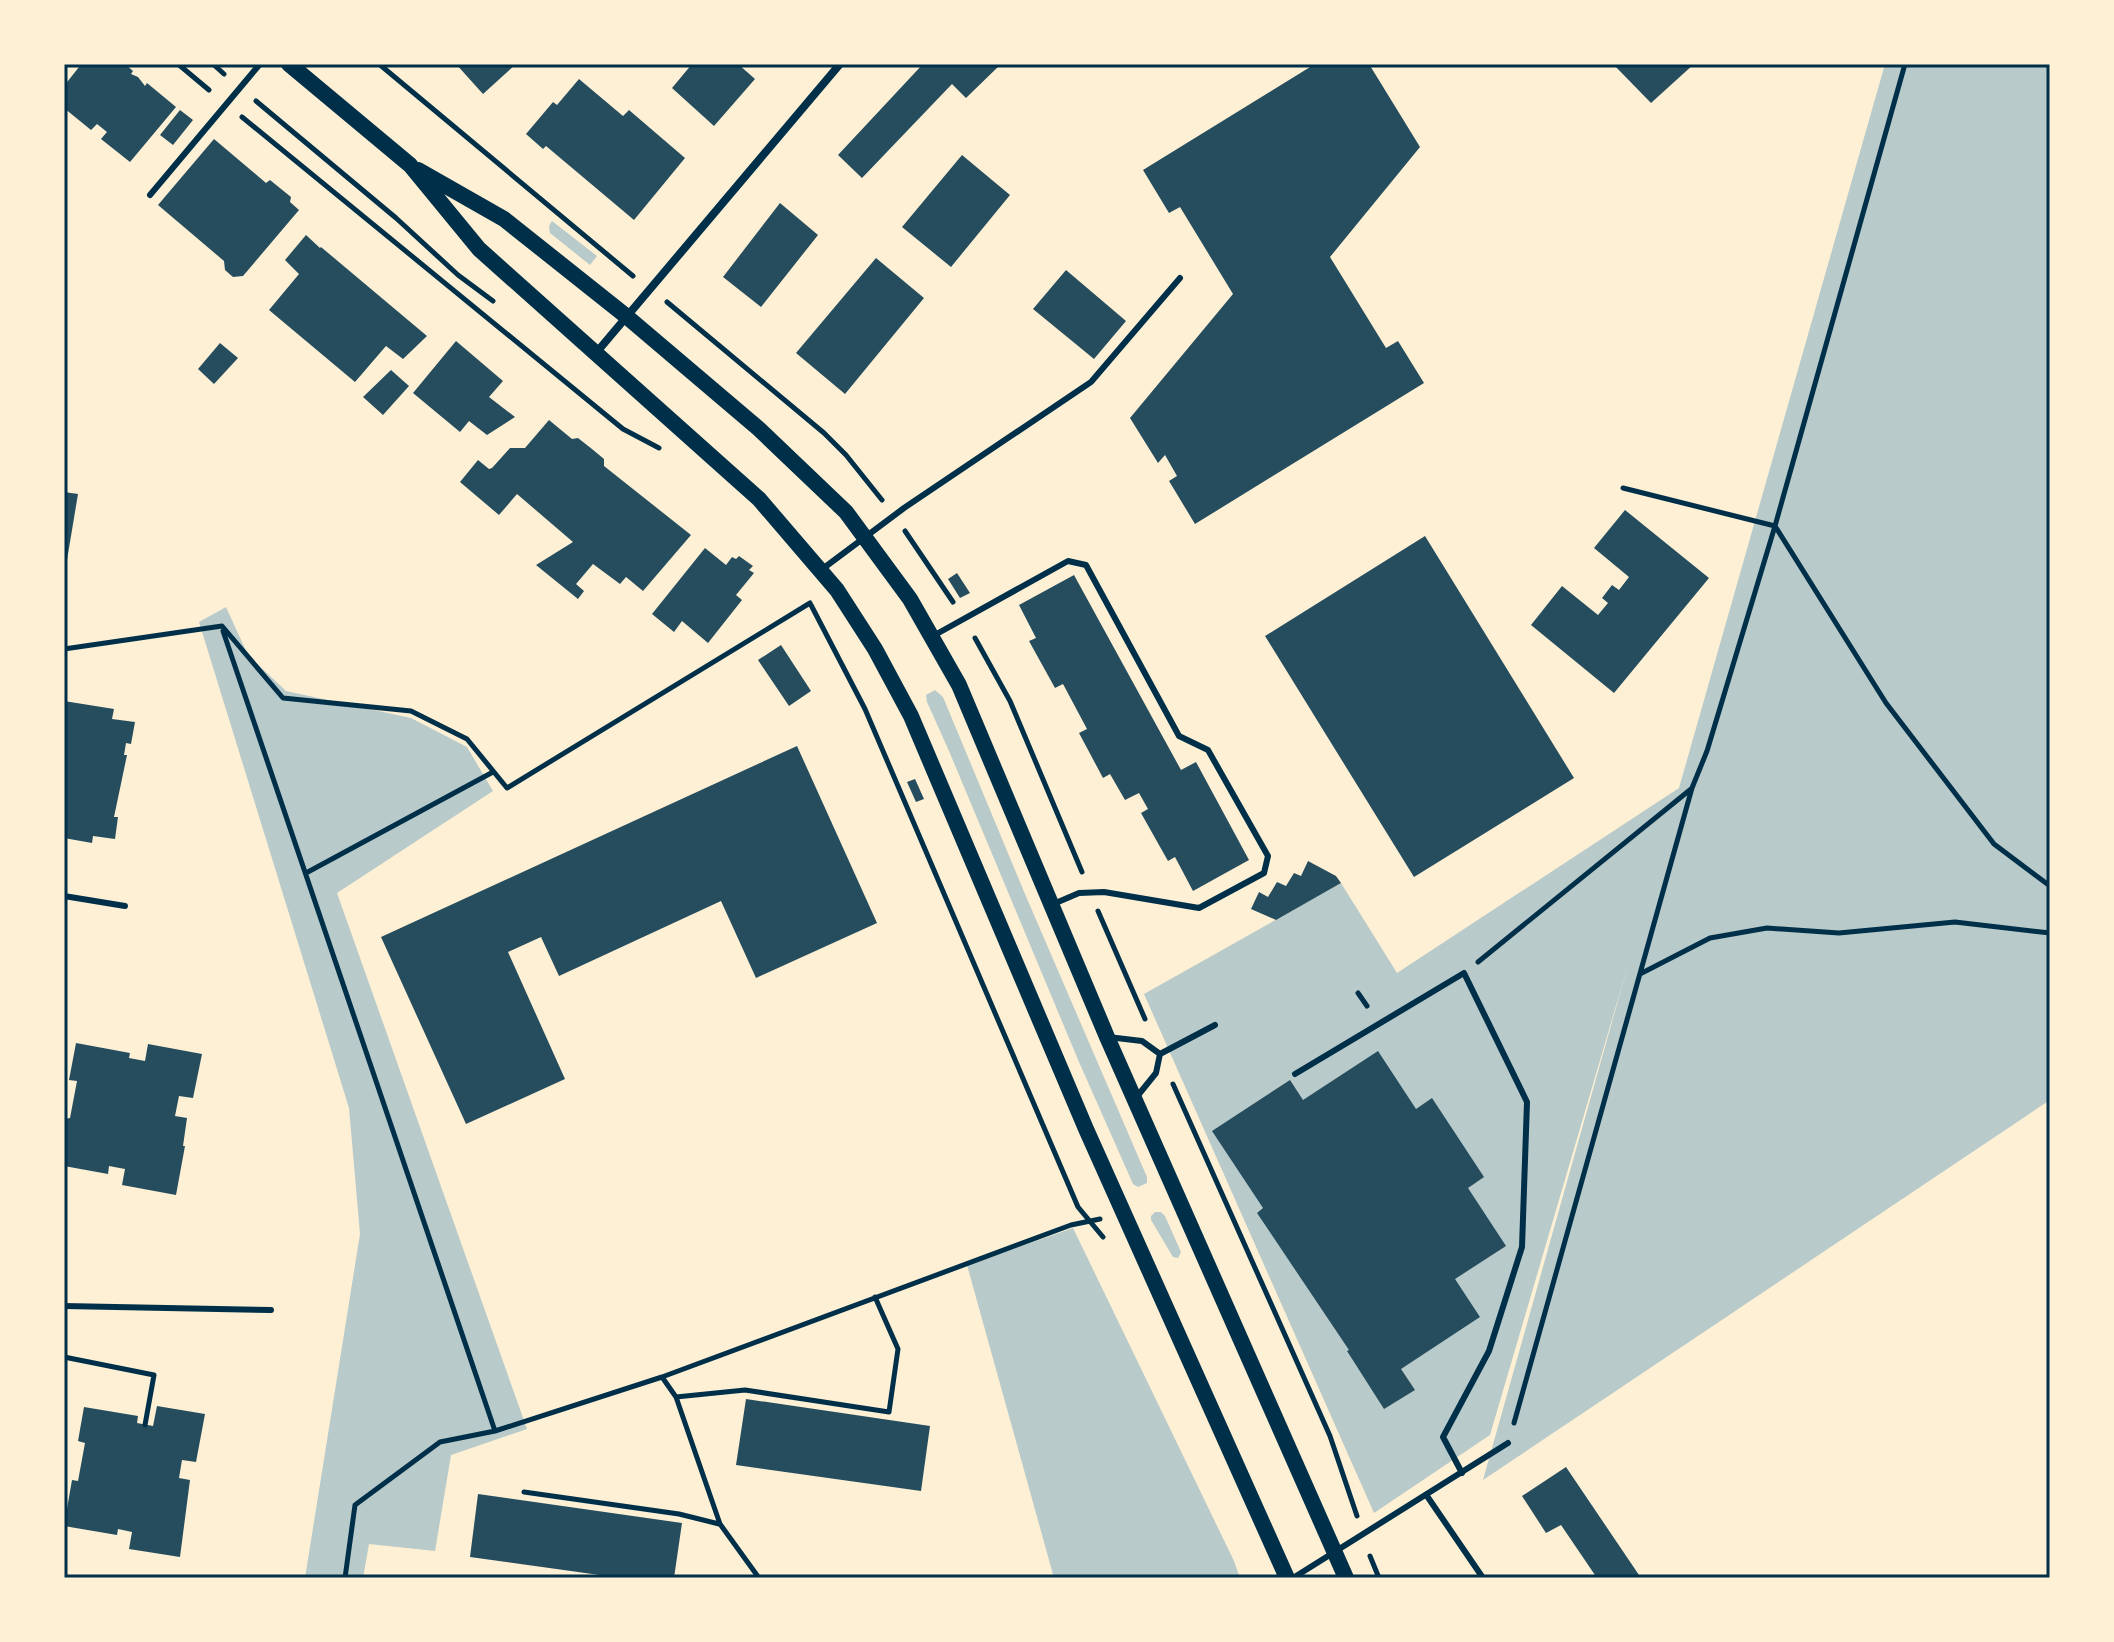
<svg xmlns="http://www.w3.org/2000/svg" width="2114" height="1642" viewBox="0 0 2114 1642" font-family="Figtree,sans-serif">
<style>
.green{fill:#b9caca}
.building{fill:#264d5e}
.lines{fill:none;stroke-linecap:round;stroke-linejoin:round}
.path{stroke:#003049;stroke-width:5}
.service{stroke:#003049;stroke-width:6}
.minor{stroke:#003049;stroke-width:8}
.secondary{stroke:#003049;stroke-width:16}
.neatline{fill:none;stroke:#003049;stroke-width:3}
</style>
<rect width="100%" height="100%" fill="#fdf0d5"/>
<!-- green -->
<path class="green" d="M1885,64H2050V1100L1483,1480L1628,965L1490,1435L1374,1513L1144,994L1341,883L1397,973L1679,788Z
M552,221L597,256L590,265L550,233L549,226Z
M226,607L248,655L286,691L411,718L467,747L493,791L337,893L527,1429L451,1455L435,1551L369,1544L363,1578H305L360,1234L349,1108L199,622Z
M935,690L943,697L1025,894L1147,1177V1183L1138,1187L1133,1184L1079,1062L949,751L927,702L926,695Z
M1155,1212H1161L1165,1216L1181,1252L1178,1258L1173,1257L1151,1220V1216Z
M1073,1228L1234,1561L1240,1578H1054L967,1265Z"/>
<!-- building -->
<path class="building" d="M77,64H125L133,71L131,74L138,77L145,86L147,83L176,107L130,162L101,139L107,132L97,124L91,130L64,108V86L79,67Z
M456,64H516L483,94Z
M692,64H738L755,79L714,126L672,88Z
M923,64H1001L966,98L952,84L862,178L838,155Z
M1315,64H1369L1420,147L1330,257L1386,348L1398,341L1424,383L1195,524L1169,481L1177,476L1165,455L1158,463L1130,418L1233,294L1180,207L1169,213L1143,170Z
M1613,64H1694L1651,103Z
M579,79L623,116L629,110L685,158L634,220L546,146L543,149L526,134L553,102L557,105Z
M180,110L193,120L173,145L160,135Z
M214,139L266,183L270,180L291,197L290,202L299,210L243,276L233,277L225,270L224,261L158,205Z
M962,155L1010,195L951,267L902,227Z
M780,203L818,235L761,307L723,277Z
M306,235L320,248L321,247L427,336L403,359L386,346L355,382L269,310L299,274L285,260Z
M876,258L924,298L845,394L796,353Z
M1066,270L1126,321L1094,359L1033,309Z
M456,341L503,381L489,397L515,417L487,435L469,421L460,432L413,393Z
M220,343L238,358L214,384L198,369Z
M391,370L409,386L383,415L363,397Z
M549,420L572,439L578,438L592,449L604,459V466L691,535L643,591L626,577L620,584L593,564L576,584L584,591L578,599L536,565L573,542L517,494L499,515L460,482L478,460L489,469L492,468L510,448H525Z
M64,492L78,494L66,566H64Z
M1625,510L1709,578L1614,693L1531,625L1562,586L1598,615L1608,603L1602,598L1612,585L1619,590L1629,577L1594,548Z
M1425,536L1574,778L1414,877L1265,636Z
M705,548L726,565L732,557L736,559L739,556L753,566L749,570L754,573L736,595L742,600L708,643L682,621L674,632L652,614Z
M957,573L970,593L960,598L948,579Z
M1074,575L1181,770L1196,762L1249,860L1193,891L1175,857L1168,861L1141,813L1148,809L1139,793L1125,800L1110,774L1103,778L1079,733L1087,729L1063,684L1055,688L1029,641L1036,638L1019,605Z
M781,645L811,691L789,706L758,660Z
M64,701L114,709L112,719L135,722L131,744L126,743L124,755H127L114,817H118L115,839L93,836L92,843L64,838Z
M797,746L877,923L756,978L721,901L559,976L541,937L508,952L565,1079L466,1124L381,937Z
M915,779L924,799L916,802L907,782Z
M1308,861L1336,876L1341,883L1276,920L1251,909L1259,892L1268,897L1277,882L1286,886L1294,873L1301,876Z
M76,1043L130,1053L129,1058L145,1061L148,1044L202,1054L193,1098L179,1096L175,1116L187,1118L183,1146H185L176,1195L122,1185L125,1169L109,1166L108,1174L64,1166V1119L70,1118L77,1081L69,1080Z
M1378,1051L1416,1109L1432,1098L1484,1177L1468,1188L1506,1246L1455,1279L1480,1317L1401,1369L1415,1390L1384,1409L1347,1351L1349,1350L1257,1213L1263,1208L1212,1131L1290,1080L1303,1100Z
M746,1399L930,1426L921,1491L736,1465Z
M157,1406L205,1414L196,1462L182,1460L179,1478L190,1480L180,1557L129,1549L132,1532L118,1529L117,1535L64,1526L72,1480L78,1481L85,1443L78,1441L84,1407L138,1416L137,1423L153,1426Z
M1566,1467L1641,1578H1597L1561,1525L1546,1533L1522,1496Z
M478,1494L682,1523L674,1578H621L470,1557Z"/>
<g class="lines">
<!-- path -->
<path class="path" d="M178,64L209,90
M213,64L224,74
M379,64L633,276
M256,101L396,218L458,275L493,301
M242,117L623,429L659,448
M667,302L824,433L846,455L882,500
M1623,488L1775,526L1886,703L1994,844L2050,886
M905,531L953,602
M811,605L865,709L1078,1207L1103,1237
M223,631L495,1431
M975,638L1010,701L1082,872
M64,649L222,626L283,698L411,711L467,739L507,788L810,603
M306,873L493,772
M1098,911L1145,1019
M1478,962L1691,789
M1640,974L1710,938L1767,928L1839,933L1955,922L2050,933
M1358,993L1367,1006
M1173,1084L1330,1436L1357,1516
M64,1357L154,1375L145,1425
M676,1397L745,1390L889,1412L898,1349L875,1297
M1514,1423L1692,788L1707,751L1775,526L1905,64
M524,1492L679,1514L719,1524
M1370,1556L1379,1578
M345,1578L355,1505L440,1442L495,1431L662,1377
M759,1578L720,1524L676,1397L662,1377L1071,1225L1100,1219"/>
<!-- service -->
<path class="service" d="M150,195L260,64
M821,570L904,508L1091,382L1180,278
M933,636L1068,561L1086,565L1179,736L1208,750L1268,856L1264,873L1199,908L1104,892L1079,893L1051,905
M64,896L125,906
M1108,1037L1142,1041L1160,1054
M1160,1054L1215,1025
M1295,1074L1464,973L1527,1102L1522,1247L1489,1351L1443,1437L1462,1473
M1135,1099L1156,1073L1160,1054
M64,1306L271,1310
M1427,1496L1483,1578
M1293,1578L1508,1443"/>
<!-- minor -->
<path class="minor" d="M596,353L840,64"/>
<!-- secondary -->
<path class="secondary" d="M289,64L410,165L479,249L759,499L837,590L875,649L911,716L1086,1129L1287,1578
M418,170L504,219L626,316L759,429L846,512L910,599L959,685L1107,1037L1346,1578"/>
</g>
<!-- border -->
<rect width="2114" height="1642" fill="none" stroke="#fdf0d5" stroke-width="132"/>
<rect x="66" y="66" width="1982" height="1510" class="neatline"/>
</svg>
